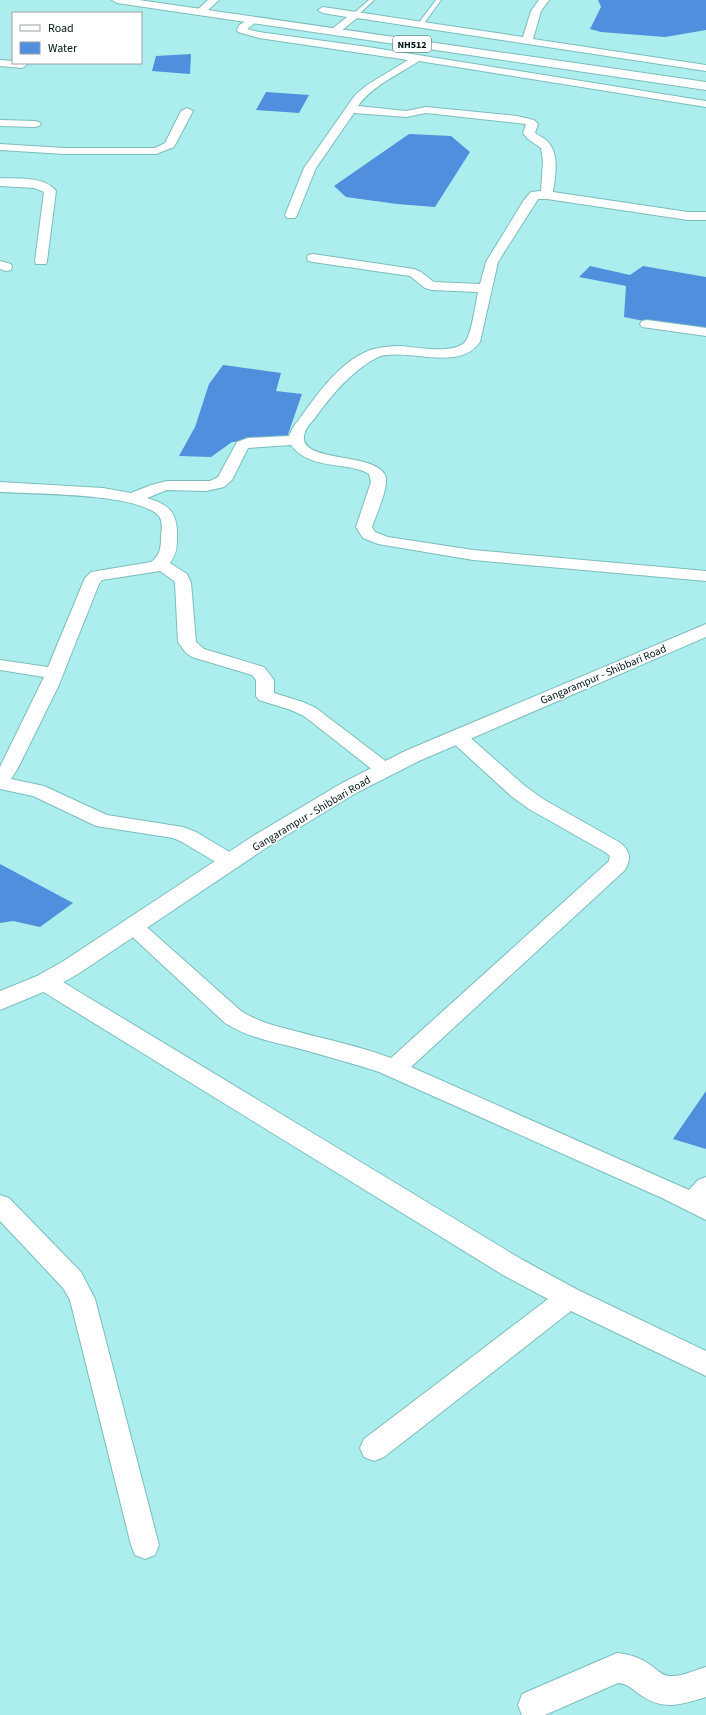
<svg xmlns="http://www.w3.org/2000/svg" width="706" height="1715" viewBox="0 0 706 1715" font-family="'Source Sans 3',sans-serif">
<style>
.water{fill:#4f8fde}
.lines{fill:none;stroke-linecap:round;stroke-linejoin:round}
.lane-casing{stroke:#7bbdbc;stroke-width:2}
.street-casing{stroke:#7bbdbc;stroke-width:2}
.secondary-casing{stroke:#7bbdbc;stroke-width:2}
.highway-casing{stroke:#7bbdbc;stroke-width:2}
.lane{fill:#fff;fill-rule:evenodd}
.street{fill:#fff;fill-rule:evenodd}
.secondary{fill:#fff;fill-rule:evenodd}
.highway{fill:#fff;fill-rule:evenodd}
.labels{text-anchor:middle;stroke-width:3;stroke-linejoin:round;paint-order:stroke}
.shield{fill:#fff;stroke:#4c5c5c;stroke-width:1}
.shield-label{font-size:10px;font-weight:bold;fill:#001616}
.street-label{font-size:11px;fill:#001616;stroke:#fff}
</style>
<rect width="100%" height="100%" fill="#abeeed"/>
<!-- water -->
<path class="water" d="M598,0H706V30L665,37L601,32L590,29L601,7Z
M191,54L190,74L152,71L156,56Z
M266,92L309,95L299,113L256,110Z
M409,134L451,136L470,152L435,207L397,204L346,197L334,186Z
M590,266L630,275L643,266L706,277V327L698,332L624,317L626,286L579,277Z
M223,365L281,373L276,391L302,394L286,440L232,442L211,457L179,456L195,427L209,384Z
M0,864L73,903L40,927L13,921L0,923Z
M706,1091V1149L673,1139Z"/>
<g class="lines">
<defs>
<path id="lane" d="M369,0H374L357,16H353V14Z
M436,0H441L422,26H418V24Z"/>
<path id="street" d="M208,0H219L207,11H199L198,9Z
M539,0H549L541,11L533,39L706,65V71L357,18L341,31L337,32L332,29L347,17L323,13L318,10L323,7L523,37L531,11Z
M254,17L259,20L247,29L259,32L368,47L706,101V107L419,61C399,74 372,86 358,106L406,111L426,107L517,116L534,120L538,124L535,133C539,136 545,138 548,142C560,155 555,177 553,192L688,212H706V220H688L547,199H538L498,262L480,342C461,370 415,351 387,355C380,355 372,360 365,365C346,378 331,396 317,415C314,420 306,427 305,432C293,464 374,451 385,475C390,485 376,515 372,527L375,532L388,537L473,550L706,571V581L473,560L378,544L363,538L356,527L371,482L369,474C363,470 356,469 348,467C327,464 304,463 291,445L248,448L232,480L224,487L206,491L167,490L147,498C171,505 178,514 177,539C177,548 176,555 170,563L187,574L191,583L196,642L204,649L264,667L274,680V693L303,702L316,708L392,766L394,770L392,774L385,776L378,774L304,716L291,710L259,700L256,696V680L252,675L192,657L186,653L178,642L175,583L174,581L160,571L102,580L99,584L58,687L18,768L11,779L44,786L107,815L183,827L196,832L238,857L241,862L238,867L231,869L224,867L182,842L173,838L96,826L33,796L0,789V767L44,677L0,670V660L48,667L85,578L91,572L151,562C161,555 161,546 161,535C162,529 163,520 158,515C135,493 34,494 0,492V482L103,488L131,493L151,485L167,481H210L218,477L237,442L248,438L289,436L292,429C314,400 335,364 370,350C380,347 391,346 400,346C416,347 459,356 467,339C473,326 475,306 478,292L432,290L425,288L410,276L313,262L308,261L307,258L308,255L313,254L414,269L421,272L434,282L480,284L486,262L524,200L531,192L541,191L543,161L541,148L528,139L523,133L526,124L426,113L406,117L354,113L316,168L297,215L295,218H287L285,215L304,168L355,95L367,85L408,60L259,38L238,32L237,30L239,25Z
M0,60L13,61V63H26L27,65L22,68L0,66Z
M187,108L193,111L174,147L156,154H65L0,150V144L65,148H155L165,143L181,111Z
M0,120L35,121L39,122L41,124L39,126L35,127L0,126Z
M0,178C17,179 45,176 56,191L47,261L46,264H36L35,261L44,192L34,188L0,186Z
M0,261L11,264L12,267L11,270L6,271L0,269Z
M647,320L706,328V336L642,327L640,324L642,321Z
M458,731L465,733L525,786L543,799L619,842C630,850 632,858 625,870L411,1067L689,1190L698,1180L706,1177V1220L662,1198L379,1072C352,1063 325,1056 297,1048C272,1042 247,1037 225,1023L126,931L123,926L126,921L133,918L140,921L241,1011C263,1025 289,1029 314,1036C340,1042 366,1049 391,1058L609,861L610,856L605,852L529,809L511,796L451,741L449,737L451,733Z
M45,974L53,976L521,1259L578,1290L706,1351V1376L571,1311L384,1457L374,1461L364,1457L360,1448L364,1439L548,1299L503,1275L37,988L34,982L37,976Z
M0,1195L9,1198L81,1272L95,1299L159,1545L155,1555L145,1559L135,1555L131,1545L70,1300L63,1288L0,1221Z
M617,1653C628,1654 639,1657 649,1664C656,1668 661,1676 670,1676C682,1677 695,1670 706,1667V1697C682,1704 665,1711 642,1696C633,1690 629,1684 618,1683L545,1715H522L518,1705L522,1694Z"/>
<path id="secondary" d="M706,624V637L419,761L356,793L269,846L78,974L53,988L0,1010V991L37,976L62,962L253,836L342,783L405,751Z"/>
<path id="highway" d="M112,0H139L706,82V90L117,3Z"/>
</defs>
<!-- lane casing -->
<use href="#lane" class="lane-casing"/>
<!-- street casing -->
<use href="#street" class="street-casing"/>
<!-- secondary casing -->
<use href="#secondary" class="secondary-casing"/>
<!-- highway casing -->
<use href="#highway" class="highway-casing"/>
<!-- lane -->
<use href="#lane" class="lane"/>
<!-- street -->
<use href="#street" class="street"/>
<!-- secondary -->
<use href="#secondary" class="secondary"/>
<!-- highway -->
<use href="#highway" class="highway"/>
</g>
<g class="labels">
<!-- shield labels -->
<rect class="shield" x="393" y="36" width="38" height="16" rx="3"/>
<g class="shield-label">
<text x="412" y="48">NH512</text>
</g>
<!-- street labels -->
<g class="street-label">
<text transform="translate(603 674) rotate(-23)" y="4">Gangarampur - Shibbari Road</text>
<text transform="translate(311 813) rotate(-31)" y="4">Gangarampur - Shibbari Road</text>
</g>
</g>
<!-- legend -->
<rect x="12" y="12" width="130" height="52" fill="#ffffff" stroke="#99a2a2"/>
<rect x="20" y="25" width="20" height="6" fill="#ffffff" stroke="#99a2a2"/>
<text x="48" y="32" font-size="12" fill="#001616">Road</text>
<rect x="20" y="42" width="20" height="12" fill="#4f8fde" stroke="#99a2a2"/>
<text x="48" y="52" font-size="12" fill="#001616">Water</text>
</svg>
